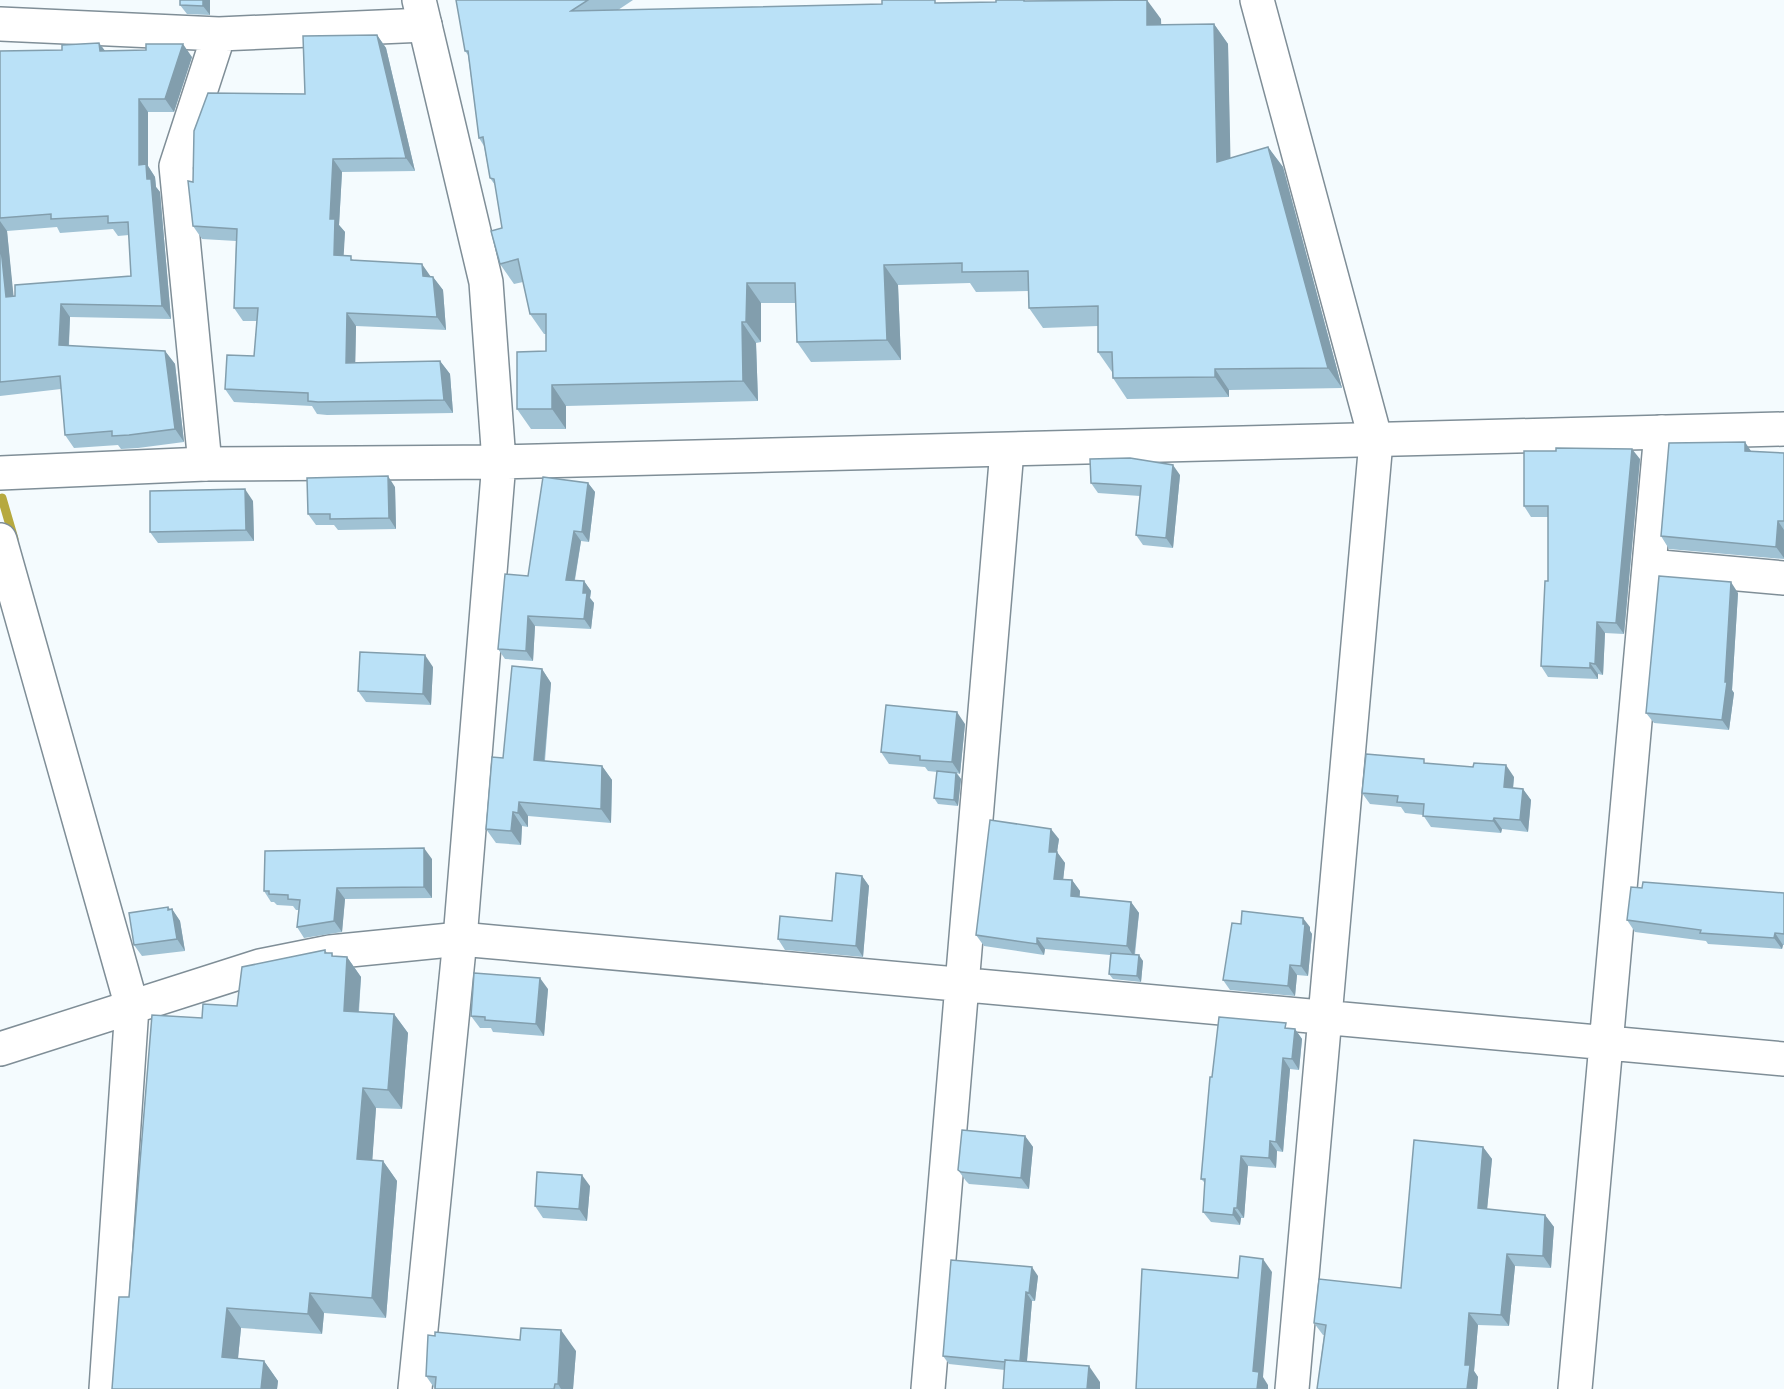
<svg xmlns="http://www.w3.org/2000/svg" width="1784" height="1389" viewBox="0 0 1784 1389" font-family="Figtree,sans-serif">
<style>
.lines{fill:none;stroke-linecap:round;stroke-linejoin:round}
.stream{stroke:#b6a93f;stroke-width:9}
.minor-casing{stroke:#7f8e97;stroke-width:36}
.tertiary-casing{stroke:#7f8e97;stroke-width:36}
.minor{stroke:#fff;stroke-width:33}
.tertiary{stroke:#fff;stroke-width:33}
.wall{fill:#a0c2d4;fill-rule:evenodd}
.shaded-wall{fill:#829ead}
.building{fill:#bae1f7;stroke:#829ead;stroke-width:1.5}
</style>
<rect width="100%" height="100%" fill="#f4fbfe"/>
<g class="lines">
<!-- stream -->
<path class="stream" d="M2,498L14,539"/>
<defs>
<path id="minor" d="M1257,0L1376,441L1292,1389
M0,24L219,34L425,25
M205,464L176,166L219,34
M0,540L132,1007L106,1389
M1649,566L1784,578
M0,1049L260,966L330,952L460,939L1784,1059
M928,1389L1007,450
M1575,1389L1661,432"/>
<path id="tertiary" d="M0,473L205,464L499,462L1784,429
M415,1389L460,939L499,462L486,282L419,0"/>
</defs>
<!-- minor casing -->
<use href="#minor" class="minor-casing"/>
<!-- tertiary casing -->
<use href="#tertiary" class="tertiary-casing"/>
<!-- minor -->
<use href="#minor" class="minor"/>
<!-- tertiary -->
<use href="#tertiary" class="tertiary"/>
</g>
<!-- wall -->
<path class="wall" d="M210,0V15L187,14L180,5Z
M456,0H633L618,10L1037,1L1161,19V25L1214,24L1228,44L1230,158L1268,147L1283,167L1342,388L1229,390V397L1127,399L1113,378L1112,372L1098,352V326L1043,328L1029,308L1028,291L976,292L970,283L898,285L901,360L811,362L797,342L796,303H761V342L756,343L758,401L566,406V429H531L517,409L546,351V334H544L530,314L523,282L514,284L500,264L502,228L495,185L490,178L484,146L479,138L468,55L465,51Z
M377,35L386,48L415,171L342,172L339,225L345,232L343,255L354,260L433,277L443,290L446,330L356,326L355,363L440,361L450,374L453,413L327,415L317,414L312,406L234,402L225,389L254,356L257,321H243L234,308L236,241L202,239L193,226V182L305,94Z
M99,43L105,51L192,57L174,112H148V166L155,177L156,187L160,192L171,319L70,317L69,346L165,351L175,364L184,442L138,448L121,449L118,445L74,448L65,435L61,389L0,396V51L62,50ZM57,227L60,233L113,229L118,236L129,235L131,276L13,296L7,231Z
M1751,451L1784,453V559L1669,549L1661,536Z
M1640,459L1624,634L1605,633L1603,675L1598,674V679L1548,677L1541,666L1548,581V517H1531L1524,506Z
M1180,475L1173,548L1143,545L1136,535L1140,496L1098,493L1091,483Z
M588,483L595,492L589,542L581,541L575,580L584,581L591,591L590,598L594,603L591,629L535,626L533,661L505,659L498,649L528,576Z
M395,487L396,529L338,530L334,525H316L308,514Z
M253,501L254,541L158,543L150,532Z
M1738,593L1732,690L1734,693L1729,730L1654,723L1646,713Z
M433,667L431,705L366,702L358,691Z
M542,669L551,683L545,761L602,766L612,780L611,823L528,816V827L522,826L521,845L496,843L486,829L503,758Z
M965,724L960,774L957,773L961,779L958,806L938,804L934,798L937,772L928,771L925,767L889,764L881,752Z
M1427,763L1514,777L1513,788L1523,789L1531,800L1528,832L1502,829L1501,833L1431,827L1423,815L1405,813L1401,807L1370,804L1362,793Z
M1059,839L1057,852L1065,863L1063,880H1072L1080,891L1079,897L1131,902L1139,913L1135,955L1143,961L1141,982L1113,979L1109,974L1110,955L1045,949L1044,955L984,946L976,935Z
M432,859V898L345,899L342,932L304,938L297,927L299,910H296L293,906L277,905L274,902H271L264,891Z
M862,876L869,886L863,957L785,950L778,939L832,921Z
M1642,888L1784,893V945H1783L1782,949L1708,944L1706,941L1635,932L1627,920Z
M168,907L170,909H172L180,921L185,951L142,956L134,945Z
M1241,924L1310,927V931L1312,934L1308,976L1297,975L1295,996L1230,990L1223,980Z
M325,950L327,953H332L333,956L347,957L361,977L359,1012L394,1014L408,1033L402,1109L376,1108L372,1161H383L397,1181L386,1318L324,1313L322,1334L241,1328L238,1359L264,1361L278,1381L277,1389H112L119,1297H129L152,1015L202,1018L203,1004L237,1006L242,967Z
M548,989L544,1036L493,1032L491,1028H480L471,1016Z
M1289,1028L1295,1029L1302,1039L1299,1070L1290,1069L1283,1152L1277,1151L1276,1168L1248,1166L1244,1218H1241L1240,1225L1211,1222L1203,1212L1205,1183L1201,1179L1212,1077Z
M1025,1136L1033,1147L1029,1189L969,1184L966,1181L958,1170Z
M1483,1147L1492,1159L1487,1209L1545,1215L1554,1227L1551,1268L1515,1266L1509,1326L1478,1325L1474,1371L1478,1377L1477,1389H1317L1324,1335H1323L1314,1323L1401,1288Z
M590,1186L587,1221L543,1218L535,1206Z
M1038,1276L1035,1301H1032L1027,1361L1100,1382L1005,1370L949,1364L943,1356Z
M576,1351L573,1389H435L426,1376Z"/>
<!-- shaded-wall -->
<path class="shaded-wall" d="M203,0H210V15L203,6Z
M1147,0L1161,19L1162,45L1147,25Z
M1214,24L1228,44L1231,182L1217,162Z
M377,35L386,48L415,171L406,158Z
M99,43L109,56L100,51Z
M183,44L192,57L174,112L165,99Z
M139,99L148,112V166L155,177L156,187L160,192L171,319L162,306L139,165Z
M1268,147L1283,167L1342,388L1328,368Z
M333,159L342,172L339,225L345,232L343,268L334,255L330,219Z
M0,221L7,231L15,310L6,297L0,239Z
M422,264L431,277L423,276Z
M884,265L898,285L901,360L887,340Z
M433,277L443,290L446,330L437,317Z
M747,283L761,303V342L746,322Z
M61,304L70,317L68,358L59,345Z
M347,313L356,326L355,376L346,363Z
M742,322L756,343L758,401L743,381Z
M165,351L175,364L184,442L175,429Z
M440,361L450,374L453,413L444,400Z
M1215,369L1229,390V397L1215,377Z
M552,385L566,406V429L552,409Z
M1745,442L1753,454L1745,451Z
M1632,449L1640,459L1624,634L1616,623Z
M1173,465L1180,475L1173,548L1166,538Z
M388,476L395,487L396,529L389,518Z
M588,483L595,492L589,542L582,532Z
M245,489L253,501L254,541L246,530Z
M1778,521L1784,530V558L1776,547Z
M574,531L581,541L573,589L566,580Z
M584,581L591,591L590,598L594,603L591,629L584,619L583,593Z
M1731,582L1738,593L1732,690L1734,693L1729,730L1722,720Z
M528,616L535,626L533,661L526,651Z
M1597,622L1605,633L1603,675L1595,664Z
M425,655L433,667L431,705L423,694Z
M1590,663L1598,674V679L1590,668Z
M542,669L551,683L543,774L534,760Z
M957,712L965,724L960,774L952,762Z
M1506,765L1514,777L1512,799L1504,787Z
M602,766L612,780L611,823L601,809Z
M956,773L961,779L958,806L954,800Z
M1523,789L1531,800L1528,832L1520,820Z
M519,802L528,816V827L518,813Z
M513,812L522,826L521,845L511,831Z
M1494,818L1502,829L1501,833L1493,821Z
M1051,829L1059,839L1057,852L1065,863L1062,890L1054,879L1049,852Z
M424,848L432,859V898L424,887Z
M862,876L869,886L863,957L856,946Z
M1072,880L1080,891L1079,907L1071,896Z
M337,888L345,899L342,932L334,921Z
M1131,902L1139,913L1134,957L1127,946Z
M168,907L173,914L172,909L180,921L185,951L177,939Z
M1303,918L1310,927V931L1312,934L1308,976L1301,966Z
M1775,933L1783,945L1782,949L1774,938Z
M1037,938L1045,949L1044,955L1037,944Z
M1139,955L1143,961L1141,982L1137,976Z
M347,957L361,977L357,1031L344,1011Z
M1290,965L1297,975L1295,996L1288,986Z
M540,978L548,989L544,1036L536,1024Z
M394,1014L408,1033L402,1109L388,1090Z
M1295,1029L1302,1039L1299,1070L1292,1059Z
M1283,1058L1290,1069L1283,1152L1276,1142Z
M363,1088L376,1108L371,1179L357,1159Z
M1025,1136L1033,1147L1029,1189L1021,1178Z
M1270,1141L1277,1151L1276,1168L1269,1158Z
M1483,1147L1492,1159L1486,1220L1478,1208Z
M1241,1156L1248,1166L1244,1218L1237,1208Z
M383,1161L397,1181L386,1318L372,1298Z
M582,1175L590,1186L587,1221L579,1209Z
M1234,1208L1241,1218L1240,1225L1233,1215Z
M1545,1215L1554,1227L1551,1268L1543,1256Z
M1507,1254L1515,1266L1509,1326L1501,1315Z
M1263,1259L1272,1272L1263,1377L1268,1385V1389H1257L1253,1371Z
M1032,1267L1038,1276L1035,1301L1029,1293Z
M1026,1292L1032,1301L1026,1372L1020,1363Z
M310,1293L324,1313L322,1334L308,1314Z
M227,1308L241,1328L236,1377L222,1357Z
M1469,1313L1478,1325L1474,1371L1478,1377L1477,1389H1467L1465,1365Z
M561,1330L576,1351L573,1389H561L558,1384Z
M264,1361L278,1381L277,1389H261Z
M1089,1366L1100,1382V1389H1087Z"/>
<!-- building -->
<path class="building" d="M180,0H203V6L180,5Z
M456,0H588L571,11L882,4V0H935V3L996,2V0H1024V1L1147,0V25L1214,24L1217,162L1268,147L1328,368L1215,369V377L1113,378L1112,352H1098V306L1029,308L1028,271L962,272V263L884,265L887,340L797,342L795,283H747L746,322H742L743,381L552,385V409H517V352L546,351V314H530L518,259L500,264L491,231L502,228L494,179L490,178L483,137L479,138L468,51H465Z
M377,35L406,158L333,159L330,219H335L334,255L351,256V260L422,264L423,276L433,277L437,317L347,313L346,363L440,361L444,400L318,402L308,401V393L225,389L227,355L254,356L258,308H234L237,229L193,226L188,181L193,182L194,131L208,93L305,94L303,36Z
M99,43L100,51L146,50V44H183L165,99H139V165L146,164L147,179H151L162,306L61,304L59,345L165,351L175,429L129,435L112,436V431L65,435L60,376L0,382V239L6,297L15,296V285L131,276L128,222L108,223V216L51,219V214L0,218V51L62,50V45Z
M1745,442V451L1784,453V521H1778L1776,547L1661,536L1669,443Z
M1556,448L1632,449L1616,623L1597,622L1595,664L1590,663V668L1541,666L1545,581H1548V506H1524V451H1556Z
M1130,458L1173,465L1166,538L1136,535L1141,486L1091,483L1090,459Z
M388,476L389,518L330,519V514H308L307,478Z
M543,477L588,483L582,532L574,531L566,580L584,581L583,593H587L584,619L528,616L526,651L498,649L505,574L528,576Z
M245,489L246,530L150,532V491Z
M1659,576L1731,582L1725,682H1727L1722,720L1646,713Z
M360,652L425,655L423,694L358,691Z
M512,666L542,669L534,760L602,766L601,809L519,802L518,813L513,812L511,831L486,829L492,757L503,758Z
M886,705L957,712L952,762L920,760V756L881,752Z
M1366,754L1424,759V763L1473,767L1474,763L1506,765L1504,787L1523,789L1520,820L1494,818L1493,821L1423,816L1424,804L1397,802L1398,796L1362,793Z
M937,771L956,773L954,800L934,798Z
M990,820L1051,829L1049,852H1057L1054,879L1072,880L1071,896L1131,902L1127,946L1037,938V944L976,935Z
M424,848V887L337,888L334,921L297,927L300,900L288,899V895L269,894V891H264L265,851Z
M836,873L862,876L856,946L778,939L780,916L832,921Z
M1643,882L1784,893V934L1775,933L1774,938L1700,933L1701,930L1627,920L1631,887L1642,888Z
M168,907V910L172,909L177,939L134,945L129,913Z
M1242,911L1303,918V924H1305L1301,966L1290,965L1288,986L1223,980L1232,923L1241,924Z
M325,950V953H332V956L347,957L344,1011L394,1014L388,1090L363,1088L357,1159L383,1161L372,1298L310,1293L308,1314L227,1308L222,1357L264,1361L261,1389H112L119,1297H129L152,1015L202,1018L203,1004L237,1006L242,967Z
M1111,953L1139,955L1137,976L1109,974Z
M474,973L540,978L536,1024L485,1020V1017L471,1016Z
M1219,1017L1286,1023L1285,1028L1295,1029L1292,1059L1283,1058L1276,1142L1270,1141L1269,1158L1241,1156L1237,1208H1234L1233,1215L1203,1212L1205,1179H1201L1210,1077H1212Z
M962,1130L1025,1136L1021,1178L961,1172L958,1170Z
M1414,1140L1483,1147L1478,1208L1545,1215L1543,1256L1507,1254L1501,1315L1469,1313L1465,1365H1470L1467,1389H1317L1326,1325L1314,1323L1319,1279L1401,1288Z
M537,1172L582,1175L579,1209L535,1206Z
M1240,1256L1263,1259L1253,1371L1259,1372L1257,1389H1136L1142,1269L1238,1278Z
M951,1260L1032,1267L1029,1293L1026,1292L1020,1361L1005,1360V1362L943,1356Z
M521,1328L561,1330L558,1384H555L554,1389H435L436,1377L426,1376L428,1335L435,1336V1332L520,1340Z
M1005,1360L1089,1366L1087,1389H1003Z"/>
</svg>
